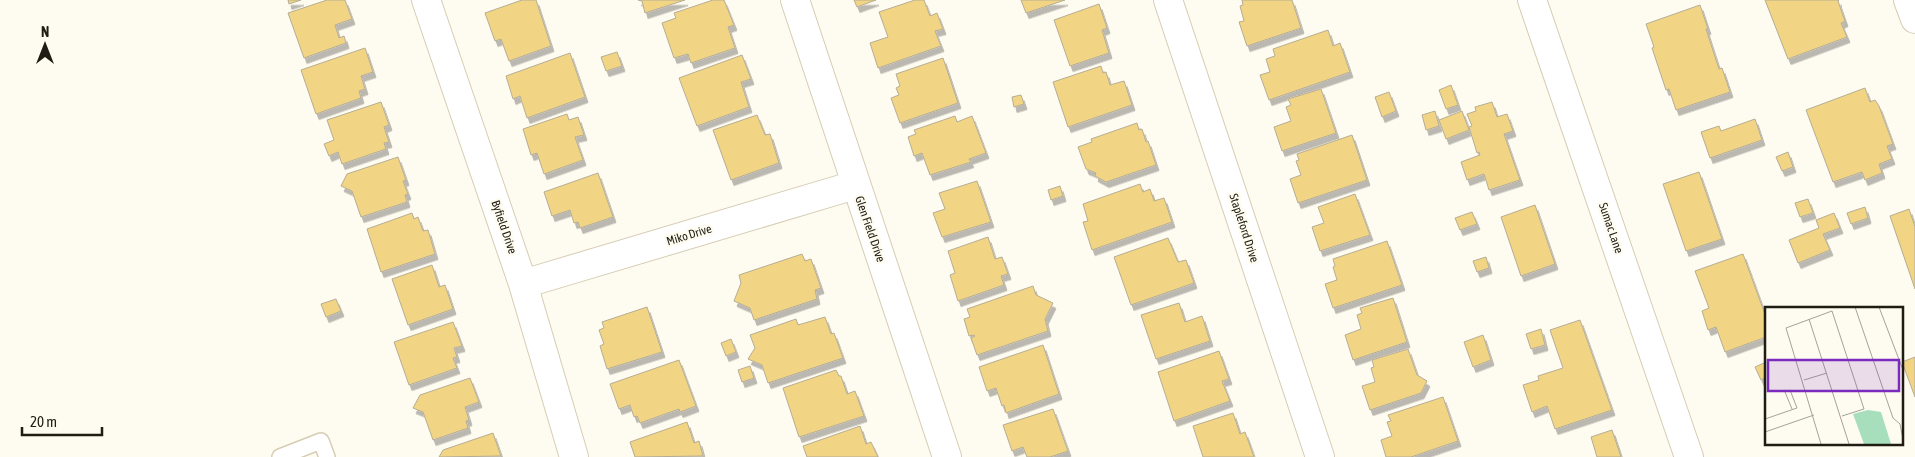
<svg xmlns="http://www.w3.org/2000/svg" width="1915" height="457" viewBox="0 0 1915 457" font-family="'Asap Condensed',sans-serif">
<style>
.building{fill:#f1d484;stroke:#b6ad94;filter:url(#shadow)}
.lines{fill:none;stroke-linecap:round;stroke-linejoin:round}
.service-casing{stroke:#d6cdb4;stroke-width:18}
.minor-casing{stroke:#d6cdb4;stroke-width:30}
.service{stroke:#fff;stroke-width:15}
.minor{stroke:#fff;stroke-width:28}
.labels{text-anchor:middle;stroke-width:5;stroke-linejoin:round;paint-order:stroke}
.street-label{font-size:12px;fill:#1f1c13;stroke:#fefbf0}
.inset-road{fill:none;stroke:#a5a298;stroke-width:1}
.view{fill:#7b2cbf;fill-opacity:0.15;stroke:#7b2cbf;stroke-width:2.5}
.inset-edge{fill:none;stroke:#1f1c13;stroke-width:2.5}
</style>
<defs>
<filter id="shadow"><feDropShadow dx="3" dy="5.5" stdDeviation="0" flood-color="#0004"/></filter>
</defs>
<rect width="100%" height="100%" fill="#fefbf0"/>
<!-- building -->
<path class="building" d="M288,0H301L289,4Z
M327,0H345L352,19L335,25L339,38L344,36L346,43L304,58L288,13Z
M522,0H536L551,46L509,61L501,39L495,41L485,13Z
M638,0H685L645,13L642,1Z
M713,0H724L734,25L728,27L735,48L691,63L688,54L674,58L662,23L676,18L674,13Z
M854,0H876L857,7Z
M915,0H924L930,16L937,13L943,29L935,31L941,46L878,68L870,43L888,37L879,12Z
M1021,0H1065L1026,13Z
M1242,0H1292L1301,28L1247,46L1239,22L1244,21L1240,6L1243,5Z
M1765,0H1839L1838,1L1845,21L1841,23L1847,37L1788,59Z
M1099,4L1107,28L1102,30L1109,53L1070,66L1054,20Z
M1700,5L1708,29H1706L1719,69L1722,68L1730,92L1676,110L1669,89L1666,90L1652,48L1654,47L1646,24Z
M1328,30L1333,46L1340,43L1350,72L1269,100L1260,75L1270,72L1266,59L1275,56L1273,49Z
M365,48L373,72L361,76L365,89L359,91L361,98L316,114L301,70Z
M617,52L622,66L606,71L601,57Z
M570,53L585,97L527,118L520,96L513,99L506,76Z
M742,55L751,79L741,82L749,107L697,126L679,78Z
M943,58L958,103L900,123L891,98L899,95L896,88L900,86L896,74Z
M1101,66L1103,73L1106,72L1110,85L1124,81L1132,105L1068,127L1053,82Z
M1451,85L1458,105L1446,109L1439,90Z
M1865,88L1870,102L1875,100L1879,106L1893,144L1887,146L1892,159L1879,164L1882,173L1865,180L1862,172L1833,182L1806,110Z
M1321,89L1336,133L1282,151L1274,127L1291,121L1286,107L1291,105L1288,99Z
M1389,92L1396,111L1382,117L1375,97Z
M1021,95L1024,104L1014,107L1012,97Z
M381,102L389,125L384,127L389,142L384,143L386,149L342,164L338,152L329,156L324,144L334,140L327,120Z
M1492,102L1497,117L1507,114L1513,131L1504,134L1520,180L1489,190L1484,174L1467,180L1461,162L1480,155L1479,152L1477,153L1474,143L1469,127L1472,126L1467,114L1476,111L1475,107Z
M1435,111L1439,126L1426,130L1422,115Z
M1462,111L1469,130L1446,139L1439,120Z
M567,114L569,120L578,117L584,135L575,137L583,160L544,174L537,153L531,155L523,129Z
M757,115L765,135L770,134L779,163L731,180L713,130Z
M955,116L957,122L972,116L986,153L969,159L971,162L930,175L922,153L914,156L908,137L916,134L914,130Z
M1755,119L1762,140L1710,158L1701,132L1719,126L1721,131Z
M1137,123L1139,130L1142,129L1146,142L1148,141L1156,165L1106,182L1095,176L1096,173L1086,169L1078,147L1092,142L1091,139Z
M1352,135L1367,180L1298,203L1290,179L1301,175L1296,161L1299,160L1297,154Z
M1788,152L1793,167L1782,171L1776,157Z
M398,157L406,180L403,181L408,194L405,195L407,202L361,217L352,191L341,186L347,174Z
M1699,172L1722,239L1686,251L1663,184Z
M598,173L613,217L580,228L578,222L574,223L570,210L552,216L544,192Z
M977,181L991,222L942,237L933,213L945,209L939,193Z
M1140,184L1143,192L1150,189L1154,201L1164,198L1172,222L1092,250L1083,222L1088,221L1083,204Z
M1060,186L1063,196L1051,200L1048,190Z
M1355,194L1370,235L1320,251L1312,227L1324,223L1318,207Z
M1808,199L1813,213L1800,217L1795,203Z
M1535,205L1555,264L1521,276L1501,217Z
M1865,207L1868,218L1851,224L1847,213Z
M1909,209L1915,227V289L1890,216Z
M1472,212L1477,224L1460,230L1455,218Z
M412,213L414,219L418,217L423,231L428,230L435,254L381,272L367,229Z
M1834,213L1840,228L1823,234L1830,250L1798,263L1789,240L1819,228L1816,220Z
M988,237L995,259L1002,257L1008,274L1001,276L1004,285L958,301L950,275L955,273L948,251Z
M1168,238L1178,262L1186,260L1194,283L1131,305L1114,257Z
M1387,241L1402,285L1333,308L1325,284L1337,280L1333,267L1335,266L1333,259Z
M802,254L805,261L811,259L821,288L815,290L817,299L754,320L750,308L734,301L741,283L739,275Z
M1743,254L1766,317V337L1725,352L1716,327L1708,330L1702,311L1709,308L1695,271Z
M1486,257L1489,268L1477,272L1473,261Z
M432,265L439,287L445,285L453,309L408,325L392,279Z
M1033,286L1036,295L1053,303L1045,319L1048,331L977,355L971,338L975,336L974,335L969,336L964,319L970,317L967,309Z
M1393,298L1407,342L1353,360L1345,335L1361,329L1357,315L1362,313L1360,308Z
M336,299L341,311L326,317L321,304Z
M1179,303L1185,322L1202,316L1210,341L1156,359L1141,315Z
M647,307L662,352L607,369L600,346L604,344L599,330L604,328L602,322Z
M825,317L831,334L834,333L843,358L768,383L762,365L748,359L755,348L750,335L796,319L798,325Z
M1580,320L1612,410L1555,429L1547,406L1532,412L1523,385L1539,380L1538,376L1563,368L1550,330Z
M453,322L462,346L454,348L457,357L453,358L457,368L409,385L394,342Z
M1541,329L1545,345L1531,349L1526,334Z
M1483,335L1491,360L1473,367L1464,342Z
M731,339L736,352L726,356L721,343Z
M1043,345L1059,394L1006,413L1004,405L1002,406L996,388L987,391L979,367Z
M1408,349L1417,375L1427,381L1421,393L1370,410L1362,386L1375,382L1371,368L1374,367L1372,360Z
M1219,351L1229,379L1222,381L1230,401L1174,421L1158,372Z
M1915,357V397L1902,362Z
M679,360L696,406L680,412L679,409L640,423L637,416L634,417L630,405L619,409L610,384Z
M1766,362V377L1761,380L1755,367Z
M750,366L754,378L742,382L738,370Z
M836,370L839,376H841L847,394L855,391L864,416L799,437L783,388Z
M470,378L479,402L465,407L469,420L466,421L468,428L433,440L423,412L413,408L420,395Z
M1443,397L1458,441L1411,457H1386L1381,440L1392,436L1387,422L1391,421L1388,415Z
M1053,409L1068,451L1050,457H1027L1023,447L1012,451L1003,425Z
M1233,413L1240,434L1245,432L1254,457H1203L1193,426Z
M687,422L694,443L699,441L703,456L635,457L630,442Z
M860,426L866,444L871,442L878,457H807L803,446Z
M1612,430L1621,457H1597L1591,437Z
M493,433L501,456L439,457L443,450Z"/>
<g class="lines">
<defs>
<path id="service" d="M280,457L321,441L327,457"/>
<path id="minor" d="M426,0L523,284L574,457
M795,0L947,457
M1168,0L1320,457
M1532,0L1689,457
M1908,0L1915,19
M523,284L855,185"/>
</defs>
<!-- service casing -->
<use href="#service" class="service-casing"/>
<!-- minor casing -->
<use href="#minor" class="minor-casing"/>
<!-- service -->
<use href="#service" class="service"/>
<!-- minor -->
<use href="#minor" class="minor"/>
</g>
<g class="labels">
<!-- street labels -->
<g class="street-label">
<text transform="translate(504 227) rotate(71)" y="4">Byfield Drive</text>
<text transform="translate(1244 228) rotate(72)" y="4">Stapleford Drive</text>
<text transform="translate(1611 228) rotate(71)" y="4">Sumac Lane</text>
<text transform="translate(870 229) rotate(71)" y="4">Glen Field Drive</text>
<text transform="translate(689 235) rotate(-17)" y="4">Miko Drive</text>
</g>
</g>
<!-- overview -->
<g transform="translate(1765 307)">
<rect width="138" height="138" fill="#fefbf0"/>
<path d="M103,103L116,105L126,137H99L88,107Z" fill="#a7debc"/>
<path class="inset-road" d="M90,0L128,111L135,117L138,132M114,0L138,63M44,12L84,137M39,73L62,66M0,112L32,101L25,83L20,85L27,102M0,125L49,108M56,137L21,21L67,4L99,102L77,109"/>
<path class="view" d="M3,53H134V84H3Z"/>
<rect width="138" height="138" class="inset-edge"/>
</g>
<!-- north arrow -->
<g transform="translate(45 45)" stroke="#fefbf0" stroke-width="4" paint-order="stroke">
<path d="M0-4L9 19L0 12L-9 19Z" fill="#1f1c13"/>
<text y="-8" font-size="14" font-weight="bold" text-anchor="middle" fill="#1f1c13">N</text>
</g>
<!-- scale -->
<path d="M22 427v8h80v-8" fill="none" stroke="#1f1c13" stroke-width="2.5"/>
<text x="30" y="427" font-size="15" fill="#1f1c13" stroke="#fefbf0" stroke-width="4" paint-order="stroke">20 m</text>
</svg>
